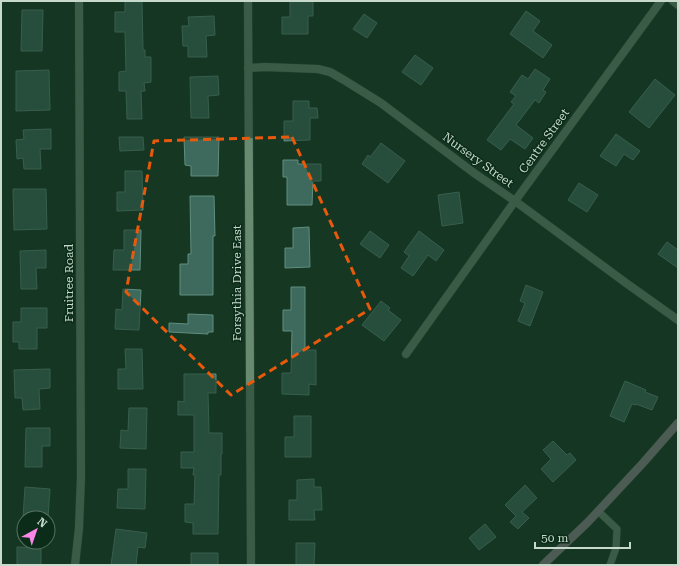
<svg xmlns="http://www.w3.org/2000/svg" width="679" height="566" viewBox="0 0 679 566" font-family="'Roboto Serif',serif">
<style>
.building{fill:#3d6a5d;stroke:#608e80}
.lines{fill:none;stroke-linecap:round;stroke-linejoin:round}
.lane-casing{stroke:#375240;stroke-width:8}
.street-casing{stroke:#375240;stroke-width:9}
.secondary-casing{stroke:#375240;stroke-width:9}
.lane{stroke:#678a71;stroke-width:7}
.street{stroke:#678a71;stroke-width:8}
.secondary{stroke:#8f8b91;stroke-width:8}
.marked{fill:none;stroke:#e8590c;stroke-width:3;stroke-dasharray:8 5;stroke-linejoin:round}
.labels{text-anchor:middle;stroke-width:3;stroke-linejoin:round;paint-order:stroke}
.street-label{font-size:12px;fill:#c6d9cb;stroke:#0b2c18}
</style>
<rect width="100%" height="100%" fill="#163722"/>
<!-- building -->
<path class="building" d="M125,1H142L143,50H145V57H151V82L144,83L145,91H141L142,119H127L126,91H119V72L126,71L125,32H115V12H125Z
M290,1H313V16H308V34H282V17H290Z
M22,10H43L42,51H21Z
M526,11L540,21L533,31L552,45L543,58L510,34Z
M364,14L377,23L367,38L353,29Z
M214,16L215,35L206,36L207,57H188V46H183L182,26H189L188,17Z
M415,55L433,68L421,85L402,72Z
M535,69L550,79L543,90L546,92L539,103L535,100L516,125L533,138L525,149L510,139L501,150L487,140L514,104L511,102L516,96L510,92L522,75L528,79Z
M49,70L50,110L16,111V71Z
M218,76L219,95L208,96L209,118H191L190,77Z
M655,79L675,95L649,128L629,112Z
M293,101H309V108H317L318,118H310V140L284,141V121H293Z
M51,129V149H40L41,169H24L23,158L17,159L16,140L24,139L23,130Z
M616,134L640,151L633,160L624,154L616,166L600,156Z
M119,137H143L144,150L120,151Z
M184,137H219L218,176H191V166L185,165Z
M381,143L405,161L388,183L362,164L368,155L370,157Z
M283,160H298V164H321V181H313L312,205H287V177H283Z
M125,171H142L143,210L117,211V192H125Z
M579,183L598,195L587,212L568,200Z
M13,189H46L47,229L14,230Z
M459,192L463,223L442,226L438,195Z
M190,196H214L215,236H213V295H180V264H188V254H191Z
M309,227L310,267L285,268V248H293V228Z
M124,230H141L140,270H113L114,250H124Z
M370,231L389,245L380,258L360,244Z
M419,231L444,250L436,261L428,255L413,276L401,268L409,256L404,252Z
M667,242L678,250V268L658,254Z
M46,250V268H36L37,289H21L20,251Z
M526,285L543,292L530,326L518,321L525,303L520,301Z
M291,287H305V350H316V385L309,384V395L282,394V373H291L292,331H283V310H291Z
M123,289L141,290L139,330L115,329L116,309L122,310Z
M381,301L390,308L388,310L401,320L384,341L362,325Z
M21,308H47V328H37V349H19V342H13V322H21Z
M188,314L213,315V332H208V334L169,332V323L188,324Z
M125,349H142L143,389H118V369H126Z
M50,369V388L39,389L40,409L23,410L22,398H15L14,370Z
M184,374H216V393H208L209,433H222V454H221V475H219L218,534H193V523L185,522V504H194L195,475H193L194,468H181V452H194V415H178V401L184,402Z
M625,381L646,390L645,392L658,397L652,410L636,404V405L632,404L624,422L610,416Z
M129,408H147L146,449L120,448L121,430L128,431Z
M294,416H311V457H285V437H294Z
M26,428H50V446H42V467H25Z
M553,441L567,455L570,453L576,460L553,482L541,469L551,459L543,450Z
M128,469H146L145,509L117,508L118,489H128Z
M314,479V487H321L322,510H314L315,520H289V500H297V480Z
M525,485L537,498L522,512L529,518L518,529L510,522L516,516L505,505Z
M25,487L50,489L48,518H23Z
M485,524L496,537L479,550L469,538Z
M116,529L147,533L145,548L138,547L136,565H111Z
M296,543H315L314,565H296Z
M17,547L41,548V565H17Z
M191,553H218V565H191Z"/>
<g class="lines">
<defs>
<path id="lane" d="M598,511L617,529L616,548L610,565"/>
<path id="street" d="M248,1L251,565
M673,1L678,5
M248,68L265,67L318,69L330,72L344,80L381,103L474,173L515,201L626,283L678,320
M406,354L515,201L661,1
M75,565L79,528L81,477L79,1"/>
<path id="secondary" d="M543,565L588,522L643,463L678,423"/>
</defs>
<!-- lane casing -->
<use href="#lane" class="lane-casing"/>
<!-- street casing -->
<use href="#street" class="street-casing"/>
<!-- secondary casing -->
<use href="#secondary" class="secondary-casing"/>
<!-- lane -->
<use href="#lane" class="lane"/>
<!-- street -->
<use href="#street" class="street"/>
<!-- secondary -->
<use href="#secondary" class="secondary"/>
</g>
<!-- marked area -->
<path d="M0 0H679V566H0ZM292,137L370,309L231,395L126,292L154,141Z" fill="#163722" fill-opacity=".55" fill-rule="evenodd"/>
<path class="marked" d="M292,137L370,309L231,395L126,292L154,141Z"/>
<g class="labels">
<!-- street labels -->
<g class="street-label">
<text transform="translate(544 141) rotate(-54)" y="4">Centre Street</text>
<text transform="translate(478 160) rotate(36)" y="4">Nursery Street</text>
<text transform="translate(69 283) rotate(-90)" y="4">Fruitree Road</text>
<text transform="translate(237 283) rotate(-90)" y="4">Forsythia Drive East</text>
</g>
</g>
<!-- border -->
<rect width="679" height="566" fill="none" stroke="#c6d9cb" stroke-width="4"/>
<!-- north arrow -->
<g transform="translate(36 530) rotate(40)"><circle r="19" fill="#0b2c18" stroke="#567160"/>
<path d="M0-3L7 15L0 10L-7 15Z" fill="#fa87e7"/>
<text y="-6" font-size="11" font-weight="bold" text-anchor="middle" fill="#c6d9cb">N</text>
</g>
<!-- scale -->
<path d="M535 542v6h95v-6" fill="none" stroke="#c6d9cb" stroke-width="2"/>
<text x="541" y="542" font-size="12" fill="#c6d9cb" stroke="#0b2c18" stroke-width="3" paint-order="stroke">50 m</text>
</svg>
